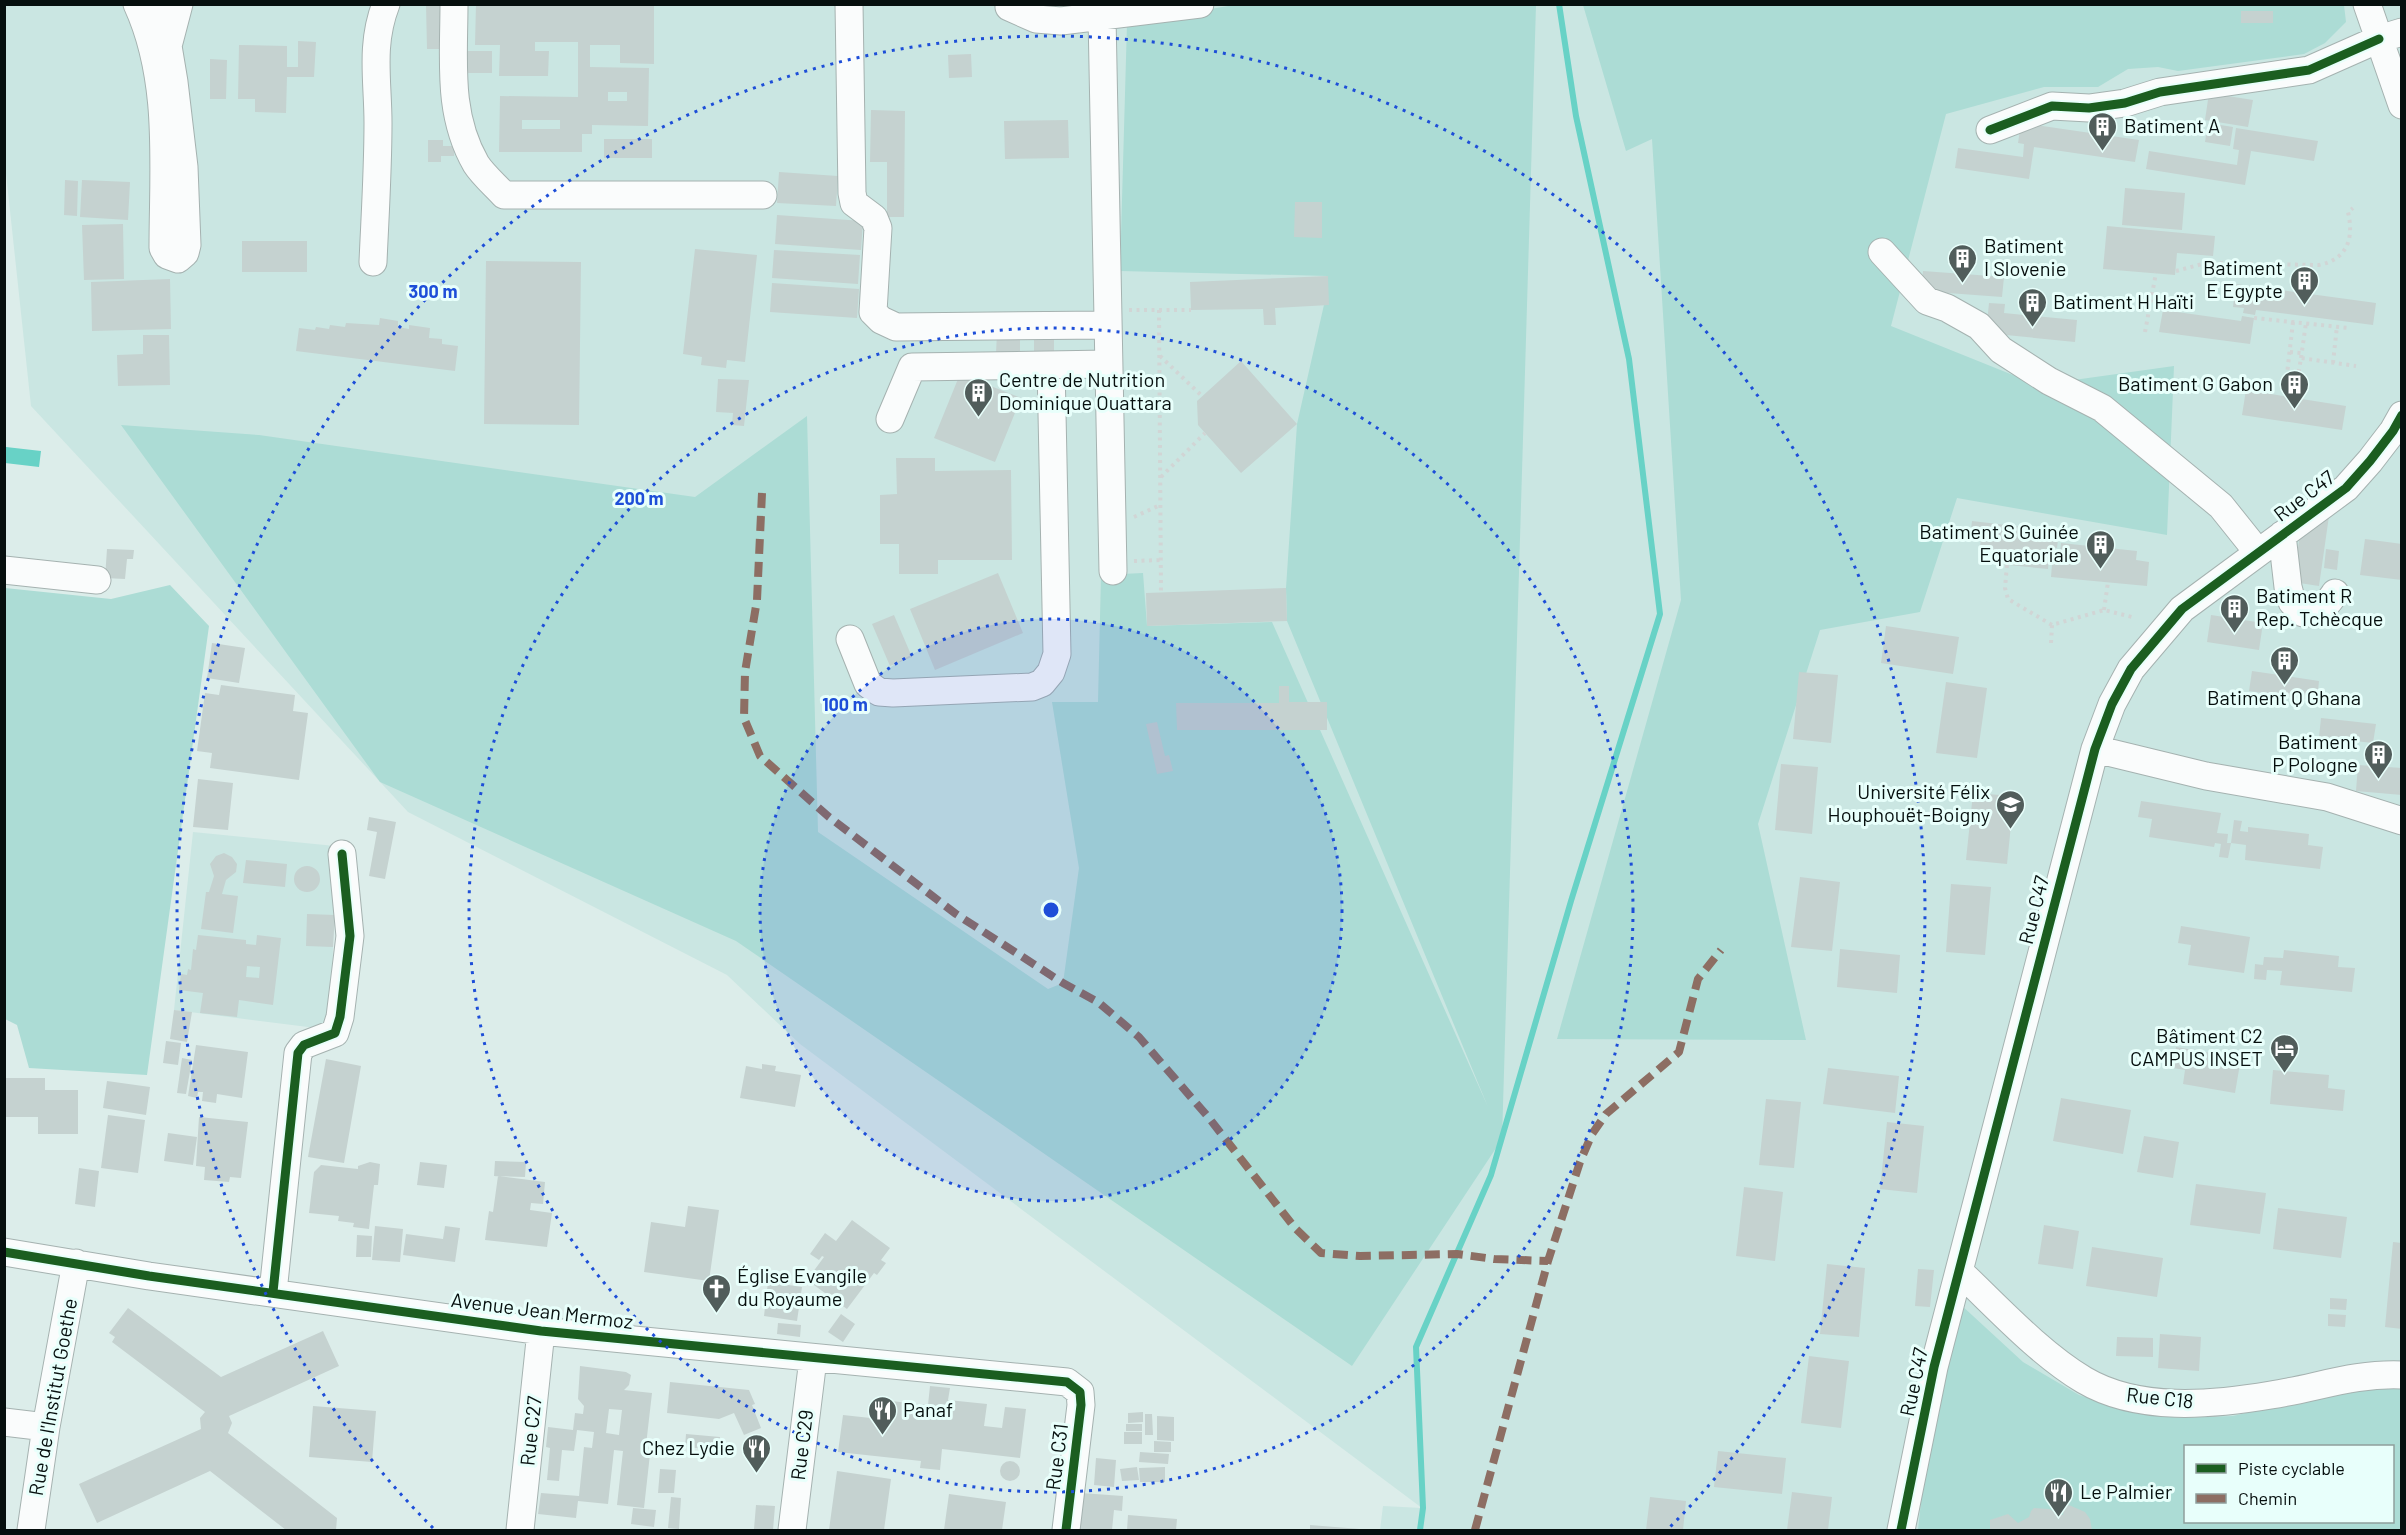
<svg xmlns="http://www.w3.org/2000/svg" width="2406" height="1535" viewBox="0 0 2406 1535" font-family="Barlow,sans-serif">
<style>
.built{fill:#cae6e2;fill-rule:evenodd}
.green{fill:#acdcd5;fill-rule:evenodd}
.water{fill:#68d2c6}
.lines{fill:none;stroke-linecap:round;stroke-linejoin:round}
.stream{stroke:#68d2c6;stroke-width:6}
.building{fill:#c5d2d0;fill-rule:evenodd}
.minor-casing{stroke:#a5b2b0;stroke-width:29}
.path{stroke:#d1d5d5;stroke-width:4;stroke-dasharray:3 4.5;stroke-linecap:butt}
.minor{stroke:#fafcfc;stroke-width:27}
.quiet{stroke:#8d6e63;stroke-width:8;stroke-dasharray:15 8;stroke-linecap:butt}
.cycleway-casing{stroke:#e8fffb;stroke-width:13}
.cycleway{stroke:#1b5e20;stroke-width:9}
.ring{fill:none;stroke:#1d4ed8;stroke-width:3;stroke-dasharray:3 6}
.labels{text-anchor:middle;stroke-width:6;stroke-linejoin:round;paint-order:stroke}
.poi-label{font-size:20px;fill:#060f0e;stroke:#e8fffb;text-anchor:start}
.street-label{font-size:20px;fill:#060f0e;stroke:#e8fffb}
.centre{fill:#1d4ed8;stroke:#e8fffb;stroke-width:3}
.ring-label{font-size:18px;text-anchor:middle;font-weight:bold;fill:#1d4ed8;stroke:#e8fffb;stroke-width:6;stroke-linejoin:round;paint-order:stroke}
</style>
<rect width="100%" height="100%" fill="#dcedea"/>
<!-- built -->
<path class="built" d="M4,5H2401V1530H1380L1383,1506L1422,1508L800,1044L727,975L408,812L31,406L5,164ZM2186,1446H2392V1522H2186Z
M193,832L335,846L332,994L324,1029L174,1010Z"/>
<!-- green -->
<path class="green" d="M1240,4L1536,5L1502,1139L1352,1366L736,941L380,782L121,425L259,435L695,497L807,416L818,832L1048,989L1063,983L1079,868L1052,702H1098L1101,575L1143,573L1147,626L1272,622L1488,1107L1287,621L1286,588L1297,424L1328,287V276L1120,271L1127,23Z
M1583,5H2344L2346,22L2325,43L2304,54L2178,71L2158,67L2128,69L2098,87H2044L1946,114L1891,326L2038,385L2174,366L2167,535L1957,498L1920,612L1820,630L1758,824L1806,1040L1557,1039L1681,600L1652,139L1626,151Z
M170,585L209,626L147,1075L29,1068L17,1025L5,1019V588L111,599Z
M1960,1304L2023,1362L2079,1395L2135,1413L2181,1418L2233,1416L2338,1391L2401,1385V1530H1918L1925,1464ZM2186,1446H2392V1522H2186Z"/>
<!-- water -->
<path class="water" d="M6,447L41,451L39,467L5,463Z"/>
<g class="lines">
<!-- stream -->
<path class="stream" d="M1420,1530L1423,1508L1416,1347L1491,1175L1571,901L1660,614L1629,359L1576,116L1559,4"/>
</g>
<!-- building -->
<path class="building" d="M426,4H445L446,49H427Z
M476,4H654V64L620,63V45H590V67L649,68L648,126L592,125V134H582V152H499L500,96L578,97V42H535V51H549L548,76H499L500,45H475ZM608,92H627V101H608ZM522,120H560V129H522Z
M2241,11H2273V23H2241Z
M298,41L316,42L314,77H287L286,113L255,112V99H238L239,45L287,46V67H298Z
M465,51H492V73H465Z
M971,54L972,77L949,78L948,55Z
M210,59L227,60L226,99H210Z
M2209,93L2253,100L2248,127L2205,120Z
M871,110L905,111L904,217H887V162H870Z
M1068,120L1069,158L1005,159L1004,121Z
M2021,123L2139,140L2135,162L2034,147L2029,179L1955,168L1958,148L2023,157L2024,144L2018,143Z
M2208,123L2233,127L2230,146L2205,142Z
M2236,128L2318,141L2314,161L2251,151L2245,185L2146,169L2149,151L2237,165L2239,150L2233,149Z
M604,139H652V158H604Z
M428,140H443V146H454V156H441V162H428Z
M779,172L838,176L836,206L777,203Z
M65,180L78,181L77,216L64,215Z
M82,180L130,182L128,220L80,217Z
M2125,188L2185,193L2182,230L2122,225Z
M1295,202H1322V238L1294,237Z
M777,215L863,221L861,250L775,244Z
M123,224L124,279L84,280L82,225Z
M2107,226L2215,236L2213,256L2177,253L2175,275L2103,269Z
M242,241H307V272H242Z
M695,249L757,255L745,362L727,360L726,368L701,365L702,357L683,354Z
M774,250L860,255L858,284L772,278Z
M486,261L581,262L579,425L484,424Z
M1923,271L2004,277L2002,297L1921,291Z
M1328,276L1329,305L1275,308L1276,325H1264L1263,309L1191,310L1190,282Z
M170,279L171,329L92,331L91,282Z
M772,283L859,289L857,318L770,312Z
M2236,284L2376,303L2373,325L2256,310L2255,315L2243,313L2244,308L2233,307Z
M1989,303L2005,304L2004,313L2077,320L2075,342L1986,333Z
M2163,310L2241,321L2242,316L2254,318L2250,344L2159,332Z
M380,318L398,321V327L409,329V325L430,328L429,338L442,339V344L458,346L455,371L296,351L299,328L315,330L316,327L329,329L330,325L345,327L346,323L379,325Z
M997,333H1020V353H996Z
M1034,333H1054V351L1034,352Z
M143,335H169L170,385L118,386L117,355L143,354Z
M1241,361L1297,424L1241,473L1198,425L1197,401Z
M960,374L1021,398L995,462L934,438Z
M718,379L749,380L744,426L732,425L733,413L716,412Z
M2246,390L2346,406L2342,430L2242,415Z
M896,458H935V471L1011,470L1012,560H938V574H899V544H880V495L897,494Z
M2329,516L2319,586L2293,582L2301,527Z
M1972,521L2059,531L2057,548L2050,547L2048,569L1978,562L1981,539L1970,538Z
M2365,539L2402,544V580L2360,575Z
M2061,543L2137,551L2136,560L2149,562L2147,586L2051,577L2053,552H2060Z
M107,549L134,550L133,559H127L125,579L105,578Z
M2326,549L2339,551L2337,570L2324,568Z
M998,573L1023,633L935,670L910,609Z
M1286,588L1287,621L1147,626L1146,593Z
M894,615L912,657L890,666L872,624Z
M2211,615L2263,623L2259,650L2207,642Z
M1886,626L1959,637L1953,674L1881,663Z
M212,643L245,648L239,683L207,678Z
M2252,671L2319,681L2317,701L2249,691Z
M1799,672L1838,675L1831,743L1793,739Z
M1946,682L1987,688L1977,758L1936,753Z
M221,685L295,695L293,711L308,713L299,780L210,768L212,753L197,751L205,693L219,695Z
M1279,686H1289V702H1327V730H1177L1176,703H1279Z
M2321,718L2376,724L2373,743L2319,737Z
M1157,722L1165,756L1169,755L1173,771L1157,774L1146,724Z
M1781,764L1818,767L1812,834L1775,830Z
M2358,765L2402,768V795L2356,791Z
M198,779L233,783L228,830L193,827Z
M1973,793L2014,796L2007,864L1966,860Z
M2141,801L2221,813L2217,833L2228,834L2227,843H2231L2228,858L2219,857L2221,844L2215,843L2214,847L2149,837L2152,819L2138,817Z
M369,817L396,822L385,879L369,876L377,832L367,830Z
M2234,820L2242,821L2240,831L2248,832V827L2309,834L2308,845L2323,847L2320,869L2245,860L2246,845L2231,843Z
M224,853L232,857L237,864L236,872L226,880L222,894L238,896L233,933L201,929L206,892H209L214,876L210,864L216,856Z
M246,860L287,864L285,887L243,883Z
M294 879a13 13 0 1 1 26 0a13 13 0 1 1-26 0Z
M1800,877L1840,882L1832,951L1791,947Z
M1951,884L1991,887L1985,955L1946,952Z
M307,914L335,915L333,947L306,946Z
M2181,926L2250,937L2244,973L2188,965L2191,945L2178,943Z
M198,935L246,940V944L256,945L257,935L281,938L273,1005L239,1000L237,1017L200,1013L203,993L179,990L181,974L187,975L188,969L191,970L193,949L196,950ZM247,966L260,967L259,978L246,977Z
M1840,949L1900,955L1897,993L1837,987Z
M2284,950L2339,956L2338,967L2355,968L2352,992L2280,985L2282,971L2267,970L2266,980L2254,979L2255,964L2263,965L2264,957L2283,958Z
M174,1010L192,1012L187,1042L170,1039Z
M166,1041L181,1043L178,1065L163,1063Z
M196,1045L248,1052L242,1098L217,1094L216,1103L202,1101L203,1092H198L197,1098L188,1096Z
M2176,1047L2241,1058L2235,1093L2183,1084L2185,1070L2173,1068Z
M182,1058L192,1060L186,1094L177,1093Z
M326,1059L361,1066L344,1163L308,1157Z
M762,1064L776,1066L775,1071L801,1075L795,1107L740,1098L746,1066L762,1069Z
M1828,1068L1899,1076L1895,1113L1823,1104Z
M2273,1070L2329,1075L2328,1088L2345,1090L2343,1111L2270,1104Z
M5,1078H45V1090H78V1134H38V1117H5Z
M107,1081L150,1087L146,1115L103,1108Z
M2061,1098L2131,1110L2123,1154L2053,1141Z
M1766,1099L1801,1102L1794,1168L1759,1165Z
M108,1115L145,1120L138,1173L101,1168Z
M199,1117L248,1122L241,1178L230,1177L229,1182L204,1180L205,1167L196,1166Z
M1887,1122L1924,1126L1917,1193L1880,1189Z
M168,1133L197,1137L193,1165L164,1161Z
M2144,1136L2179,1142L2173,1178L2137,1172Z
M495,1161L526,1162L525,1177L494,1176Z
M370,1162L380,1164L378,1185H374L369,1229L353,1227L354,1223L338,1221L339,1216L309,1213L314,1172L321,1165L358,1169V1166Z
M420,1162L447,1165L444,1188L417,1185Z
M79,1168L99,1171L95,1207L75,1204Z
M498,1176L545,1182L543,1204L531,1203L530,1210L552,1213L547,1247L485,1240L489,1211L493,1212Z
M2196,1184L2266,1193L2260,1234L2190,1225Z
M1744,1187L1783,1192L1775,1261L1736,1256Z
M688,1206L719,1210L709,1281L644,1272L651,1222L685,1227Z
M2278,1208L2347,1217L2341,1258L2273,1249Z
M852,1220L890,1248L881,1260L886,1263L877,1275L874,1273L847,1309L807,1280L824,1257L822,1256L819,1260L810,1254L825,1233L836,1241Z
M2044,1225L2079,1231L2073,1269L2038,1264Z
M375,1226L403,1229L400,1262L372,1260Z
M445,1226L460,1228L455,1262L403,1255L406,1234L443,1239Z
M357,1235L372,1236L371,1257H356Z
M2393,1242L2402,1243V1329L2385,1327Z
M2092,1247L2163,1258L2157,1297L2086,1286Z
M1827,1264L1865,1268L1859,1337L1820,1334Z
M1918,1269L1934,1270L1930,1307L1915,1306Z
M768,1282L802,1287L797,1321L764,1316Z
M2330,1298L2347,1299L2346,1310L2330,1309Z
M128,1308L221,1377L323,1331L339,1366L229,1416L232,1423L228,1433L337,1518L336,1530H286L210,1471L97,1523L79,1484L201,1429L200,1418L205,1412L112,1342L115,1337L109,1333Z
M841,1314L855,1324L843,1342L828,1332Z
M2328,1314L2346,1315L2345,1327L2328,1326Z
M778,1323L801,1325L800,1337L777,1334Z
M2160,1334L2201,1337L2199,1371L2158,1368Z
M2117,1337L2153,1338V1357L2116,1356Z
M1809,1356L1849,1361L1841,1428L1801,1423Z
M580,1366L626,1372L631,1375L629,1385L624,1390L652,1393L645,1454H650L644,1508L617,1505L623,1451L614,1450L608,1504L578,1501L576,1518L538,1514L541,1493L579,1496L584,1447L592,1448L594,1432L577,1430L574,1451L562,1450L559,1481L547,1480L550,1448L546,1447L548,1427L573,1430L575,1413L583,1414L584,1406L578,1399ZM609,1409L622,1410L619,1435L606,1433Z
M670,1382L749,1390L755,1404L752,1405L761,1428L744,1435L734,1413L719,1419L667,1413Z
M930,1386L950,1388L948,1400L987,1404L984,1426L1002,1428L1005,1407L1026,1409L1020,1458L942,1449L940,1470L920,1468L921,1461L838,1452L843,1415L889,1420L891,1401L928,1405Z
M313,1406L376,1411L372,1462L309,1457Z
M1143,1412V1422L1128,1423V1413Z
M1145,1414H1152L1153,1435H1145Z
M1157,1416L1174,1417V1441L1157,1440Z
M1126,1424H1142V1431H1126Z
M1124,1432H1142V1444H1124Z
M686,1434L720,1437L719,1450L685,1447Z
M1154,1441L1171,1442V1452H1154Z
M1718,1451L1786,1458L1782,1494L1714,1487Z
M1140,1452L1169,1454L1168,1464L1139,1462Z
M1096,1458L1116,1460L1114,1487L1094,1485Z
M1000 1471a10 10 0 1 1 20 0a10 10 0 1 1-20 0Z
M1137,1467L1139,1480L1122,1481L1120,1469Z
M1165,1467V1482H1140L1139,1468Z
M660,1469L676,1470L674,1493H658Z
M837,1471L891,1479L884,1530H829Z
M1792,1492L1832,1497L1828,1530H1787Z
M1081,1493L1123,1496L1122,1511L1114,1510L1112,1530H1078Z
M949,1494L1006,1502L1002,1530H944Z
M671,1497L681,1498L679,1529L668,1528Z
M1650,1497L1686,1501L1683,1530H1646Z
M756,1505L775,1506L773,1530L754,1529Z
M2069,1505L2085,1512L2090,1519L2092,1530H1990V1520L2008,1514L2018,1523L2029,1517L2031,1511L2034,1508L2049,1509L2063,1515L2064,1507Z
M633,1508L656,1510L654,1527L631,1524Z
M1128,1515L1177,1519L1176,1530H1127Z
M1310,1525L1360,1529V1530H1310Z"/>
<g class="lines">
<defs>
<path id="minor" d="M137,4C172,80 163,167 163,248L167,255L178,259L185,253L187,245L184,167L174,82L168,46L152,4
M454,4C454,60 447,114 476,164C483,175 495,185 504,195H763
M849,4L852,193L854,203L874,218L878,228L873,312L881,320L896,327L1107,325
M2367,4L2402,105
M1009,7L1036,19L1061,21L1200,4
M1102,16L1113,571
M168,46L179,4
M1990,130L2052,106L2089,108L2125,103L2160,92L2309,70L2379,39L2402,32
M1882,252L1927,301L1947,308L1979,326L2001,350L2049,381L2102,408L2221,506L2257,551
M373,262C375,216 378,170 378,123C378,81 370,45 386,4
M890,419L912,367L1108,364
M2282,535L2288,587L2292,602L2303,613C2321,614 2326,606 2335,593
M4,570L97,580
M850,639L868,684L879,692L893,693L1032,687L1042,683L1051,672L1057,654L1051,365
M2095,749L2206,776L2327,797L2402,821
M4,1252L149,1276L541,1331L1067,1382L1080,1392L1081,1405L1066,1530
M1960,1272C1998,1308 2039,1353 2084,1380C2138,1412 2212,1405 2271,1395C2317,1388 2354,1373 2402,1375
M273,1292L298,1053L304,1045L335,1033L340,1017L350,936L342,854
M4,1422L46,1427
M31,1530L46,1427L76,1263
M520,1530L541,1331
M792,1530L813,1359
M1901,1530L1934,1367L2095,749L2112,704L2131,669L2182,609L2346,488L2370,461L2393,431L2402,415"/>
</defs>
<!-- minor casing -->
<use href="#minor" class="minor-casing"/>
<!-- path -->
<path class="path" d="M2176,271L2206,263L2319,265C2348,259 2354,238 2348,212L2353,208
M1129,310H1191
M1159,310L1161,592
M2254,318L2349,328
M2293,322L2287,374L2298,376L2301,358L2356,366
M2145,332L2156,273
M2290,352L2301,353
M1160,356L1202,396
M2301,358L2306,323
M2333,363L2337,326
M1161,477L1205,433
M1134,517L1160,505
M1134,561L1161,560
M2007,565L2005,588L2008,599L2052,625L2104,610L2132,617
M2104,610L2108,582
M2051,643L2052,625"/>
<!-- minor -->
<use href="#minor" class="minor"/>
<!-- quiet -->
<path class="quiet" d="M762,493L757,600L745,672L744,718L760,756L829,817L956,914L1063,983L1098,1002L1139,1037L1209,1118L1295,1228L1321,1253L1360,1256L1457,1254L1494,1259L1548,1261
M1475,1530L1548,1261L1580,1162L1592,1134L1606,1114L1679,1052L1698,979L1721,950"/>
<defs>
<path id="cycleway" d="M1990,130L2052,106L2089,108L2125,103L2160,92L2309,70L2379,39
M4,1252L149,1276L541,1331L1067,1382L1080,1392L1081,1405L1066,1530
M273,1292L298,1053L304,1045L335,1033L340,1017L350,936L342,854
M1901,1530L1934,1367L2095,749L2112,704L2131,669L2182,609L2346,488L2370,461L2393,431L2402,415"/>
</defs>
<!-- cycleway casing -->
<use href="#cycleway" class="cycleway-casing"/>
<!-- cycleway -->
<use href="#cycleway" class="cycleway"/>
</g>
<!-- distance rings -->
<circle cx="1051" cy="910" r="291" fill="#1d4ed8" fill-opacity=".12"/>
<g class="ring">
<circle cx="1051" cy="910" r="291"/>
<circle cx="1051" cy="910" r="582"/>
<path d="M433 1528A874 874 0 1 1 1669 1528"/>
</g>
<!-- icons -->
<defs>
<symbol id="building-pin" viewBox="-11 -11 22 30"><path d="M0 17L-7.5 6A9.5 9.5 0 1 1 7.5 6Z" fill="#515d5b" stroke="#e8fffb"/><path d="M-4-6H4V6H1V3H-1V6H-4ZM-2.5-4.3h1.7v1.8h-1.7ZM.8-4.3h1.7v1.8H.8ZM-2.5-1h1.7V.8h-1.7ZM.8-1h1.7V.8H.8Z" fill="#fff"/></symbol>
<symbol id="university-pin" viewBox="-11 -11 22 30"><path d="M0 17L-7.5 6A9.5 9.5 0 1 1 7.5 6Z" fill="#515d5b" stroke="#e8fffb"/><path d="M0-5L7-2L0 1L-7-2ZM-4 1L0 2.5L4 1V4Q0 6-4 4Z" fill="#fff"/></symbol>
<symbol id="hotel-pin" viewBox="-11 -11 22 30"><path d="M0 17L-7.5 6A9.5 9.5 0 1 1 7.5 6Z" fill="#515d5b" stroke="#e8fffb"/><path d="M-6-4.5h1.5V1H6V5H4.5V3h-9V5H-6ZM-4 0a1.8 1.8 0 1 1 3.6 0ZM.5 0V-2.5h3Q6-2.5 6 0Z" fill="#fff"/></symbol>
<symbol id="church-pin" viewBox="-11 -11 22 30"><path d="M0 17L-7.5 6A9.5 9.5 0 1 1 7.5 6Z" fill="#515d5b" stroke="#e8fffb"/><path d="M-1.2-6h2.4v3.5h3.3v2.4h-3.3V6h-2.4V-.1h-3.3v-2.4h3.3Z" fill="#fff"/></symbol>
<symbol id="restaurant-pin" viewBox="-11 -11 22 30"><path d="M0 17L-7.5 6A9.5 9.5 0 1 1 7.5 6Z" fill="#515d5b" stroke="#e8fffb"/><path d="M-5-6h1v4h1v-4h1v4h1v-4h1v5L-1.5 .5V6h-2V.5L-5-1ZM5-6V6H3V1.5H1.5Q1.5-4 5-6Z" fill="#fff"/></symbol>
</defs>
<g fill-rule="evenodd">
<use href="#building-pin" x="2086" y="110" width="33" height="45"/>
<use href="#building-pin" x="1946" y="242" width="33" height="45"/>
<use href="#building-pin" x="2288" y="264" width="33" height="45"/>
<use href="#building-pin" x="2016" y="286" width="33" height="45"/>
<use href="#building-pin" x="2278" y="368" width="33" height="45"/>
<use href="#building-pin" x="962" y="376" width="33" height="45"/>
<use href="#building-pin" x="2084" y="528" width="33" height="45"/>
<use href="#building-pin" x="2218" y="592" width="33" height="45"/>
<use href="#building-pin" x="2268" y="644" width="33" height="45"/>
<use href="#building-pin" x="2362" y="738" width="33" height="45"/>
<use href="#university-pin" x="1994" y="788" width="33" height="45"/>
<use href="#hotel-pin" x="2268" y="1032" width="33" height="45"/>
<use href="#church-pin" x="700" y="1272" width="33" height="45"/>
<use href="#restaurant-pin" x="866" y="1394" width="33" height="45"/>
<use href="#restaurant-pin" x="740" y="1432" width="33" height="45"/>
<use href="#restaurant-pin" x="2042" y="1476" width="33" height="45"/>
</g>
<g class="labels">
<!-- poi labels -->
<g class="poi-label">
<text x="2124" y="133">Batiment A</text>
<text x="1984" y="253">Batiment<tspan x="1984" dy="23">I Slovenie</tspan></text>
<text x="2283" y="275" text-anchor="end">Batiment<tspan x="2283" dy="23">E Egypte</tspan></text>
<text x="2053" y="309">Batiment H Haïti</text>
<text x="999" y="387">Centre de Nutrition<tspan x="999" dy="23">Dominique Ouattara</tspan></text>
<text x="2273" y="391" text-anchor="end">Batiment G Gabon</text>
<text x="2079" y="539" text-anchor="end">Batiment S Guinée<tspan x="2079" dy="23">Equatoriale</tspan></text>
<text x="2256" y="603">Batiment R<tspan x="2256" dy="23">Rep. Tchècque</tspan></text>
<text x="2284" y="705" text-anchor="middle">Batiment Q Ghana</text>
<text x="2358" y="749" text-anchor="end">Batiment<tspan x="2358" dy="23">P Pologne</tspan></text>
<text x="1990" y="799" text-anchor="end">Université Félix<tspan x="1990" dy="23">Houphouët-Boigny</tspan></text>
<text x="2263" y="1043" text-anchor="end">Bâtiment C2<tspan x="2263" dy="23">CAMPUS INSET</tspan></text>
<text x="737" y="1283">Église Evangile<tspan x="737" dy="23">du Royaume</tspan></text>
<text x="903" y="1417">Panaf</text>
<text x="735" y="1455" text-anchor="end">Chez Lydie</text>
<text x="2080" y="1499">Le Palmier</text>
</g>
<!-- street labels -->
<g class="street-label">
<text transform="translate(2304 496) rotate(-37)" y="7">Rue C47</text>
<text transform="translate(2034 910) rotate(-76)" y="7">Rue C47</text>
<text transform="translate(542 1311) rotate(7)" y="7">Avenue Jean Mermoz</text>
<text transform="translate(1914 1382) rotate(-78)" y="7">Rue C47</text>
<text transform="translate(53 1397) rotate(-80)" y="7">Rue de l'Institut Goethe</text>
<text transform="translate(2160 1398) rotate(6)" y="7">Rue C18</text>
<text transform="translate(531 1431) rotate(-84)" y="7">Rue C27</text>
<text transform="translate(802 1445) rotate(-83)" y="7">Rue C29</text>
<text transform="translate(1057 1457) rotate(-83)" y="7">Rue C31</text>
</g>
</g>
<circle cx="1051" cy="910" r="9" class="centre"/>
<g class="ring-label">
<text x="433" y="298">300 m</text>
<text x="639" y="505">200 m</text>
<text x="845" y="711">100 m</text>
</g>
<!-- border -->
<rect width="2406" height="1535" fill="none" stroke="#060f0e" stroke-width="12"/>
<!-- legend -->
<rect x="2184" y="1445" width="210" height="78" fill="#e8fffb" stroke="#8e9f9c" stroke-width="1.5"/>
<rect x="2196" y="1464" width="30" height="9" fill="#1b5e20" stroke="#8e9f9c" stroke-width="1.5"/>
<text x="2238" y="1475" font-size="18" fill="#060f0e">Piste cyclable</text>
<rect x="2196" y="1494" width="30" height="9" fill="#8d6e63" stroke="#8e9f9c" stroke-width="1.5"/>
<text x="2238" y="1505" font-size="18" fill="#060f0e">Chemin</text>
</svg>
